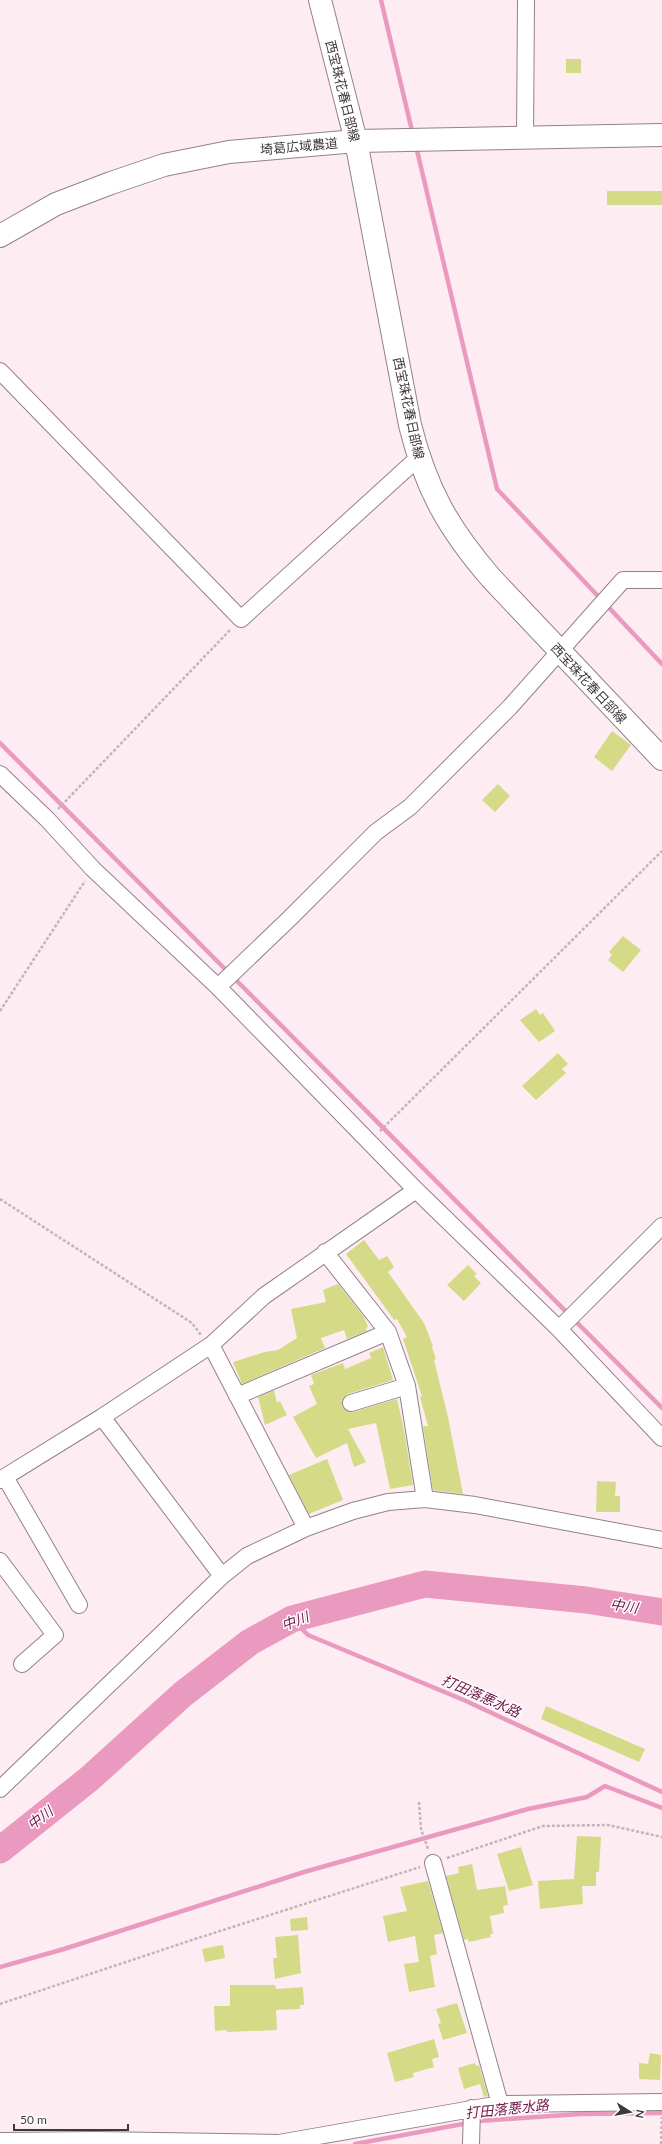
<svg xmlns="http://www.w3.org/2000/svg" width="662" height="2144" viewBox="0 0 662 2144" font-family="Lato,'Noto Sans JP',sans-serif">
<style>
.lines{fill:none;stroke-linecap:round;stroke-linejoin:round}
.stream{stroke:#ea9abf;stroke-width:4.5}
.river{stroke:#ea9abf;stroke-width:27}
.building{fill:#d5da87}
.street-casing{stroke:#928289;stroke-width:18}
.secondary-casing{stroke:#928289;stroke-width:24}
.path{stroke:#c3b4ba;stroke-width:2.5;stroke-dasharray:3 2;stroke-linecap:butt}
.street{stroke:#fff;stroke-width:16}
.secondary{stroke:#fff;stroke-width:22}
.labels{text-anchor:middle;stroke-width:3;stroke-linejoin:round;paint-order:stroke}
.street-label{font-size:13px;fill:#3f383a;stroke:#fff}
.water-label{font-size:14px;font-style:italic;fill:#73174b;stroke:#fff}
</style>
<rect width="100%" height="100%" fill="#feecf3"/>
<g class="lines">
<!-- stream -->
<path class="stream" d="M381,0L413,135
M416,146L497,489L662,664
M0,743L662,1408
M292,1619L308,1635L466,1701L662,1792
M0,1967L64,1949L304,1872L528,1809L587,1797L605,1786L662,1808
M355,2144L479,2121L580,2114L662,2113"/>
<!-- river -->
<path class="river" d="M0,1850L89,1779L183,1694L250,1642L292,1619L425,1584L586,1600L662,1612"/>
</g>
<!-- building -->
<path class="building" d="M566,59H581V73H566Z
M607,191H662V205H607Z
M612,731L631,745L612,771L594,757Z
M498,784L510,796L495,812L482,800Z
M623,936L641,950L623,972L608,960L612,955L609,952Z
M536,1009L540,1015L543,1013L555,1031L539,1042L520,1020Z
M558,1053L568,1064L562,1069L566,1073L536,1100L522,1086Z
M364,1240L379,1260L387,1256L394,1267L388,1272L424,1323L433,1346L432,1347L436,1359L434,1360L448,1417L463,1494L433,1490L423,1426H428L420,1397L422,1396L403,1339L407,1337L397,1319L394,1320L387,1310L346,1254Z
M468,1265L477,1274L474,1276L481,1283L464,1301L447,1285Z
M338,1284L364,1317L368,1327L366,1328L367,1331L347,1339L344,1330L321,1338L325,1348L242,1384L233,1362L265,1352L278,1350L297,1338L291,1309L326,1302L323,1290Z
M383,1347L393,1380L348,1394L342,1400V1405L345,1410L353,1412L397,1399L404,1430L413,1485L390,1489L376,1423L348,1429L366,1462L354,1467L347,1443L316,1458L293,1417L317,1404L309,1386L314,1384L311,1375L343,1363L345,1369L371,1358L369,1353Z
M274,1390L277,1403L280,1401L287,1415L265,1425L258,1397Z
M327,1459L343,1500L309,1514L289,1475Z
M597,1481L616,1482L615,1496H620V1512H596Z
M546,1706L645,1749L639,1762L541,1719Z
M577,1836L601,1837L599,1872H596V1886H582L583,1904L540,1909L538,1881L574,1879Z
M521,1847L533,1885L509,1891L497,1854Z
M472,1864L477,1890L505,1886L508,1905L503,1906L504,1913L490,1916L493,1934H490L491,1937L469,1942L468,1939L464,1940L446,1876L459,1873L458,1867Z
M428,1881L443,1933L434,1935L437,1954L430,1956L435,1987L409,1992L404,1964L419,1962L415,1936L388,1942L383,1916L407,1911L400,1887Z
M307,1917L308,1930L291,1931L290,1919Z
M298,1935L301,1973L275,1979L273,1958H277L275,1937Z
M223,1945L225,1958L205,1962L202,1949Z
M230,1985H275L276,1989L303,1987L304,2005H300V2009L276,2010L277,2030L227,2032V2030L215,2031L214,2006H230Z
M457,2003L467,2033L443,2040L438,2024L441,2023L436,2009Z
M434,2039L439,2057L432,2059L434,2067L413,2073L414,2077L395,2082L387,2053Z
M650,2053L661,2055L660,2080L639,2079V2063L648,2064Z
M475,2063L476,2066L479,2065L488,2096L484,2097L480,2084L464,2089L458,2068Z"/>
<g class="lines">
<defs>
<path id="street" d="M525,139L526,0
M0,371L241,619L418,458
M0,774L47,819L93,869L218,987L416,1190L559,1329L662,1438
M218,987L289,919L376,832L410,807L510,707L623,580H662
M325,1252L388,1332L407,1386L425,1499
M559,1329L662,1226
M211,1345L306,1528
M237,1396L388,1332
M351,1403L407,1386
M102,1417L222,1576
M5,1477L79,1605
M0,1480L102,1417L211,1345L264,1296L416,1190
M0,1561L55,1635L22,1664
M0,1789L222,1576L247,1556L306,1528L353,1511L388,1502L425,1499L475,1505L662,1540
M433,1863L500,2104
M0,2141L95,2140L279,2143L500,2104L662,2102
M471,2144L472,2108"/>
<path id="secondary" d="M320,0L356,141L410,425C426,489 448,528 491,578L662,759
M0,236L56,204L111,183L164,165L229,152L356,141L662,135"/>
</defs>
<!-- street casing -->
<use href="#street" class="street-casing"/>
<!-- secondary casing -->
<use href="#secondary" class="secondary-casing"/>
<!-- path -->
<path class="path" d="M58,809L231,629
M0,1011L85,881
M380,1131L662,851
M0,1199L192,1323L201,1335
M419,1802L421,1829L428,1849
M447,1858L543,1826L608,1825L662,1837
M0,2004L195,1939L420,1867
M661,2144L662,2117"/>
<!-- street -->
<use href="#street" class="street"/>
<!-- secondary -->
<use href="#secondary" class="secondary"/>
</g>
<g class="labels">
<!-- street labels -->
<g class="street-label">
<text transform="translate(343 91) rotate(76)" y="5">西宝珠花春日部線</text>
<text transform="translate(299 146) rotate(-5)" y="5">埼葛広域農道</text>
<text transform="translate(409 408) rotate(78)" y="5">西宝珠花春日部線</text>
<text transform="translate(589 683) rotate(47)" y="5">西宝珠花春日部線</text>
</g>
<!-- water labels -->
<g class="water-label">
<text transform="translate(624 1606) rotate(9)" y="5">中川</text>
<text transform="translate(295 1621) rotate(-21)" y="5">中川</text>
<text transform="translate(481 1696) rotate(24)" y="5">打田落悪水路</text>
<text transform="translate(40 1818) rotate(-38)" y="5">中川</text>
<text transform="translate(507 2109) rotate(-6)" y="5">打田落悪水路</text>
</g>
</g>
<!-- north arrow -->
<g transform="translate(630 2112) rotate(101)" stroke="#ffffff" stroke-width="3" paint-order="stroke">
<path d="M0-3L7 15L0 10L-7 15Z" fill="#3f383a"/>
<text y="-6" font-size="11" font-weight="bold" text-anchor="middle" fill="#3f383a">N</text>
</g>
<!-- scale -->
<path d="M14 2124v6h114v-6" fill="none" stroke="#3f383a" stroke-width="2"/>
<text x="20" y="2124" font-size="12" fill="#3f383a" stroke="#ffffff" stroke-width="3" paint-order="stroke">50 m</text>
</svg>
